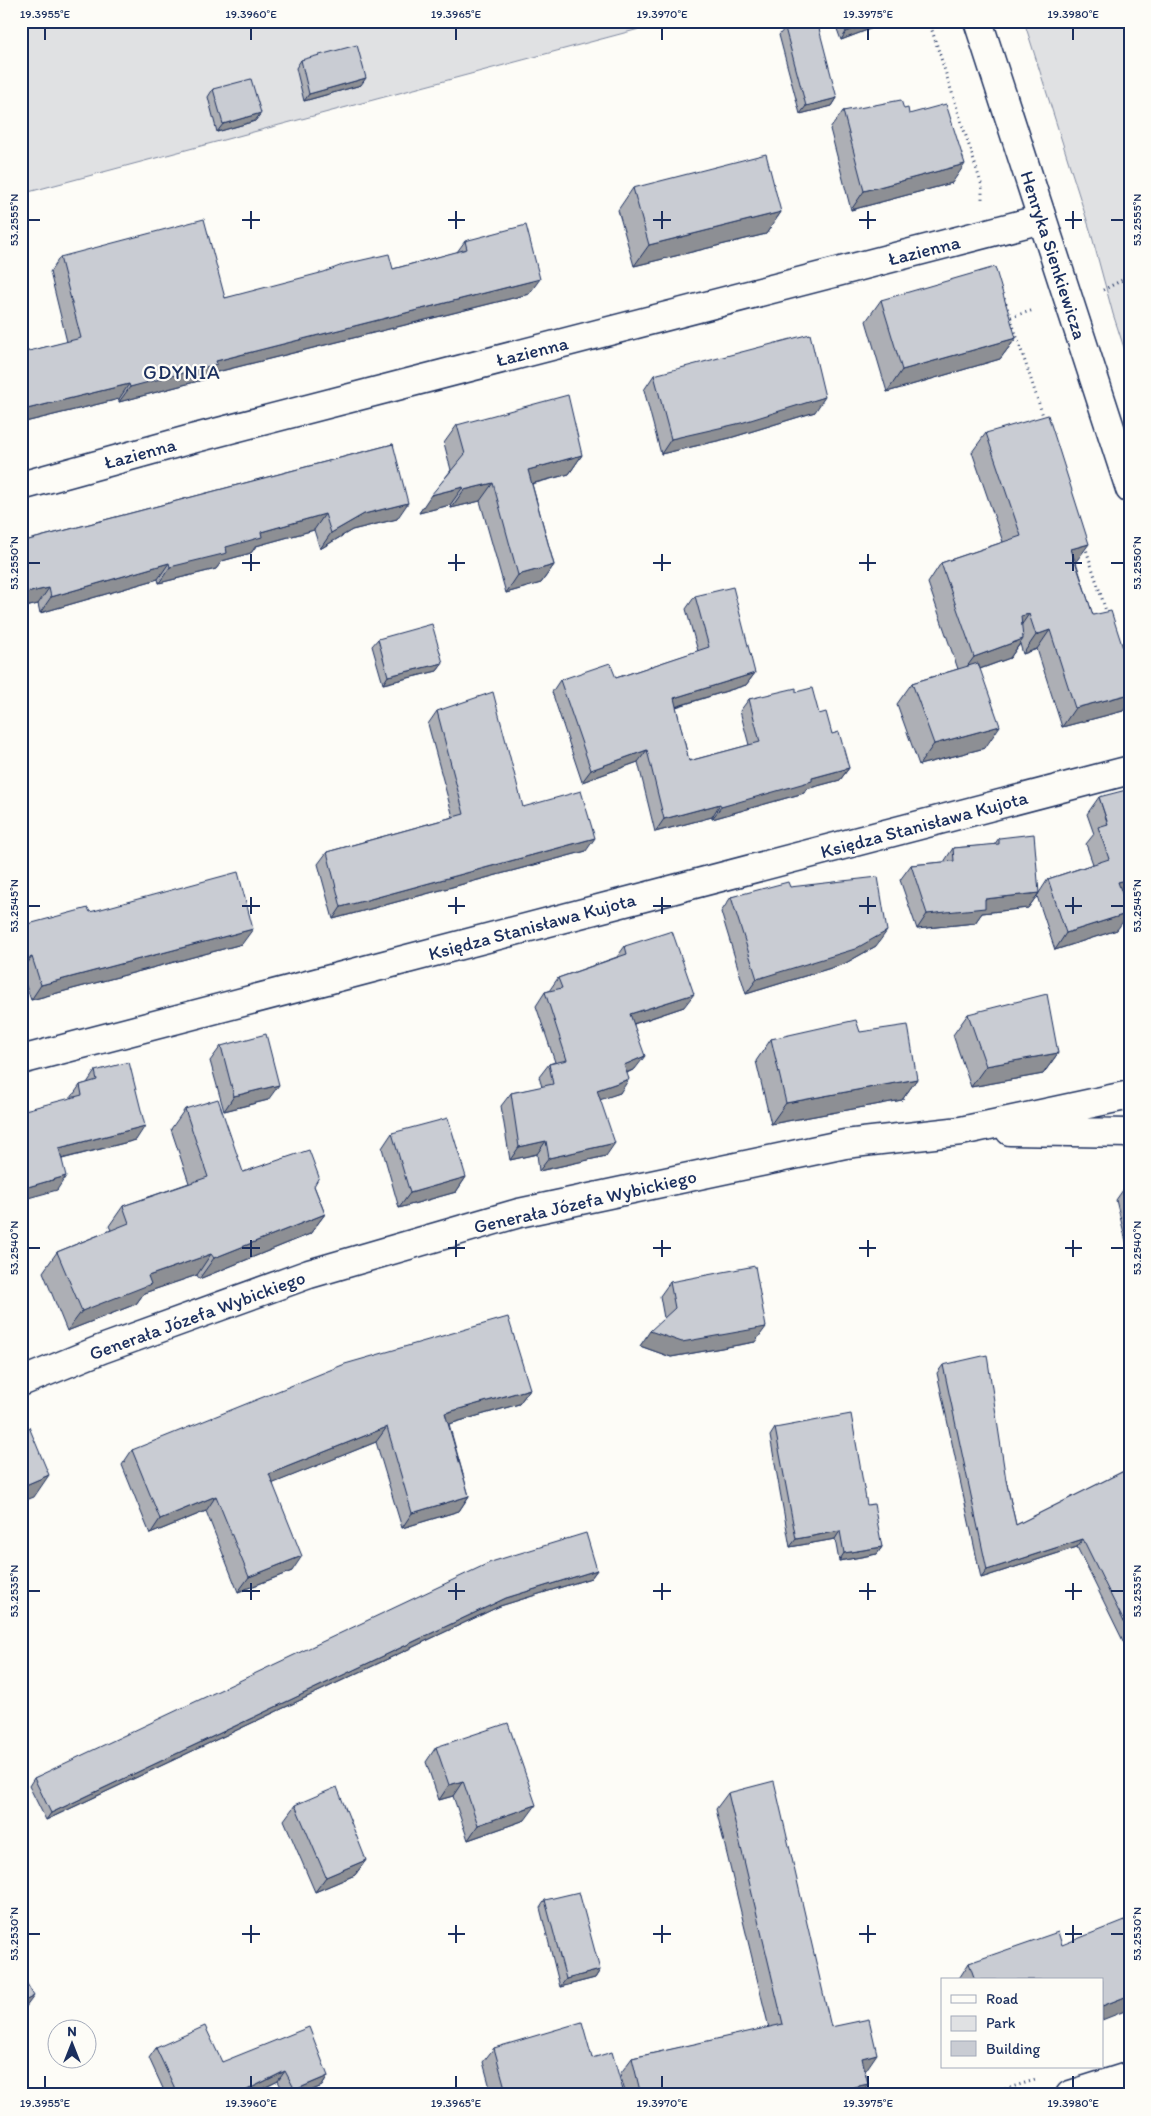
<svg xmlns="http://www.w3.org/2000/svg" width="1151" height="2116" viewBox="0 0 1151 2116" font-family="Itim,sans-serif">
<style>
.green{fill:#e0e1e3;stroke:#7e88a0}
.lines{fill:none;stroke-linecap:round;stroke-linejoin:round}
.street-casing{stroke:#1b2f5e;stroke-width:31}
.secondary-casing{stroke:#1b2f5e;stroke-width:31}
.path{stroke:#1b2f5e;stroke-width:3;stroke-dasharray:1 4;stroke-linecap:butt}
.street{stroke:#fdfcf7;stroke-width:28}
.secondary{stroke:#fdfcf7;stroke-width:28}
.wall{fill:#adafb5;stroke:#1b2f5e}
.shaded-wall{fill:#8d8f94;stroke:#1b2f5e}
.building{fill:#c9ccd3;stroke:#1b2f5e}
.ticks{fill:none;stroke:#1b2f5e;stroke-width:2}
.labels{text-anchor:middle;stroke-width:4.5;stroke-linejoin:round;paint-order:stroke}
.street-label{font-size:19px;fill:#1b2f5e;stroke:#fdfcf7}
.neighbourhood-label{font-size:20px;letter-spacing:1px;fill:#1b2f5e;stroke:#fdfcf7}
.neatline{fill:none;stroke:#1b2f5e;stroke-width:2}
.ticks-label{font-size:12px;text-anchor:middle;fill:#1b2f5e}
</style>
<rect width="100%" height="100%" fill="#fdfcf7"/>
<filter id="ink" filterUnits="userSpaceOnUse"><feTurbulence type="fractalNoise" baseFrequency=".02" numOctaves="2"/><feDisplacementMap in="SourceGraphic" scale="10" xChannelSelector="R" yChannelSelector="G"/><feConvolveMatrix kernelMatrix="1 2 1 2 8 2 1 2 1" color-interpolation-filters="sRGB"/></filter>
<g filter="url(#ink)">
<!-- green -->
<path class="green" d="M21,21H669L21,194Z
M1024,21H1130V366L1113,314L1091,233Z"/>
<g class="lines">
<defs>
<path id="street" d="M21,486L188,440L1042,219
M21,1060L1130,770
M1010,1131L1130,1133
M21,1382L102,1349L309,1274L519,1213L845,1144L961,1131L1130,1095
M1070,2095L1130,2076"/>
<path id="secondary" d="M978,21L1130,489"/>
</defs>
<!-- street casing -->
<use href="#street" class="street-casing"/>
<!-- secondary casing -->
<use href="#secondary" class="secondary-casing"/>
<!-- path -->
<path class="path" d="M929,21L982,186V199
M1001,289L1044,419
M1103,290L1130,276
M1011,317L1034,310
M1085,546L1107,614
M986,2095L1038,2079"/>
<!-- street -->
<use href="#street" class="street"/>
<!-- secondary -->
<use href="#secondary" class="secondary"/>
</g>
<!-- wall -->
<path class="wall" d="M834,21H891L841,40Z
M785,28L837,98L832,106L800,114L779,35Z
M301,60L361,85L304,101L296,68Z
M213,89L261,113L255,121L217,132L208,97Z
M904,109L952,183L851,210L830,129L843,111Z
M633,188L781,212L766,234L634,266L618,210Z
M465,241L529,294L209,374L206,379L119,402V399L21,423V353L67,342L50,272L60,257L225,298L393,269L457,252Z
M881,300L1016,338L1000,359L887,392L866,321Z
M654,375L815,412L730,438L661,454L644,390Z
M457,425L582,455L569,474L532,484L554,565L541,583L506,593L480,501L451,508L450,505L419,513L451,470L444,443Z
M986,433L1076,562L1123,711L1062,727L1037,649L1023,654L1020,644L1010,658L980,669L985,748L919,765L897,704L912,683L958,669L928,583L941,563L1003,542L972,452Z
M393,444L397,519L352,530L320,549L314,530L256,546L251,553L222,561L216,569L159,583L158,579L40,613L38,604L21,608V542Z
M695,596L755,673L746,685L676,707L689,761L749,745L740,711L749,699L796,692L819,714L832,734L849,768L840,780L806,789L804,793L712,819V817L655,832L638,762L582,782L552,692L560,680L616,678L698,651L686,609Z
M378,639L443,663L437,671L383,684L372,646Z
M437,711L523,807L586,851L333,919L318,864L327,852L453,817L428,724Z
M1099,797L1130,892L1122,894L1117,930L1055,950L1037,896L1048,879L1093,864L1086,844L1094,834L1087,814Z
M999,838L1039,893L1028,908L982,913L975,923L917,929L900,880L911,865L944,862L953,848L994,845Z
M790,887L876,946L844,964L746,994L721,912L731,897Z
M90,912L242,944L31,1000L21,972V926Z
M625,946L684,1007L634,1024L635,1069L627,1073L620,1093L600,1099L606,1156L539,1171L537,1154L510,1160L501,1106L511,1093L542,1087L539,1077L549,1064L555,1062L536,1006L545,992L549,991L558,978L617,957Z
M968,1014L1058,1053L1043,1074L971,1087L953,1035Z
M860,1032L917,1079L902,1100L771,1124L756,1061L771,1039Z
M221,1046L268,1100L224,1111L210,1061Z
M95,1071L136,1140L62,1159L57,1190L71,1098L80,1085L87,1083Z
M185,1109L243,1172L314,1186L325,1214L310,1234L199,1279L197,1275L144,1293L136,1304L67,1331L43,1272L57,1252L111,1230L109,1226L123,1206L189,1183L171,1129Z
M392,1133L466,1177L456,1192L399,1208L382,1148Z
M1130,1180V1258L1116,1200Z
M670,1282L755,1342L671,1357L640,1346L664,1318L660,1296Z
M943,1365L1006,1480L1016,1525L1130,1468V1653H1129L1077,1547L981,1578L937,1373Z
M530,1389L519,1404L449,1424L469,1496L459,1511L402,1528L376,1442L273,1483L292,1571L238,1592L206,1511L150,1534L122,1465L132,1450Z
M775,1428L867,1505L882,1547L877,1554L839,1561L835,1539L790,1547L770,1436Z
M597,1570L591,1578L500,1606L46,1820L29,1786L34,1778Z
M436,1747L525,1820L468,1840L453,1796L439,1800L426,1762Z
M728,1793L831,2027L866,2070H865L868,2084L860,2095H626L620,2074L632,2058L769,2028L716,1809Z
M295,1805L366,1860L355,1875L315,1892L284,1820Z
M545,1900L600,1970L595,1978L560,1987L540,1908Z
M1062,1945L1102,1980H958L969,1963Z
M156,2048L222,2062L328,2076L322,2086L301,2095H285L278,2081L250,2095H166L149,2058Z
M494,2048L592,2058L623,2090L620,2095H492L483,2062Z"/>
<!-- shaded-wall -->
<path class="shaded-wall" d="M875,21H891L841,40L846,32Z
M366,78L361,85L304,101L309,94Z
M837,98L832,106L800,114L806,106Z
M261,113L255,121L217,132L223,124Z
M965,164L952,183L851,210L864,191Z
M781,212L766,234L634,266L649,245Z
M540,279L529,294L209,374L206,379L119,402L130,387L216,361Z
M1016,338L1000,359L887,392L902,370Z
M129,384L119,399L21,423V418L27,409Z
M825,397L815,412L730,438L661,454L671,439Z
M582,455L569,474L515,488L528,470Z
M493,483L480,501L451,508L464,490Z
M463,487L450,505L419,513L431,495Z
M408,503L397,519L352,530L320,549L331,533L364,514Z
M325,514L314,530L256,546L251,553L222,561L216,569L159,583L170,567L226,547L261,532Z
M1089,544L1075,563L1071,549Z
M169,563L158,579L40,613L51,597Z
M554,565L541,583L506,593L518,575Z
M49,588L38,604L21,608V594Z
M1029,614L1016,633L1021,616Z
M1050,630L1037,649L1023,654L1036,635Z
M1023,639L1010,658L960,676L974,657Z
M443,663L437,671L383,684L388,676Z
M755,673L746,685L665,710L674,698Z
M1130,694V702L1123,711L1062,727L1075,708Z
M1000,726L985,748L919,765L934,744Z
M647,750L638,762L582,782L591,770Z
M849,768L840,780L806,789L804,793L712,819L721,807L812,778Z
M720,804L712,817L655,832L664,819Z
M595,838L586,851L333,919L341,907Z
M1130,879V892L1106,899L1118,882Z
M1039,893L1028,908L982,913L975,923L917,929L927,914L985,899Z
M1129,913L1117,930L1055,950L1066,933Z
M253,929L242,944L31,1000L41,985Z
M887,931L876,946L844,964L746,994L757,979Z
M32,957L21,972V961Z
M694,994L684,1007L621,1028L630,1014Z
M1058,1053L1043,1074L971,1087L986,1066Z
M645,1056L635,1069L614,1078L624,1065Z
M629,1079L620,1093L588,1104L597,1090Z
M917,1079L902,1100L771,1124L786,1103Z
M279,1085L268,1100L224,1111L234,1096Z
M145,1126L136,1140L49,1162L59,1148Z
M546,1141L537,1154L510,1160L519,1147Z
M615,1143L606,1156L539,1171L549,1158Z
M66,1176L57,1190L21,1200V1189Z
M466,1177L456,1192L399,1208L410,1193Z
M325,1214L310,1234L199,1279L214,1258Z
M27,1249L21,1258V1251Z
M211,1254L197,1275L144,1293L136,1304L67,1331L82,1311L148,1276Z
M766,1327L755,1342L671,1357L640,1346L650,1331Z
M530,1389L519,1404L435,1428L445,1413Z
M387,1427L376,1442L259,1489L269,1474Z
M49,1475L34,1497L21,1502V1487Z
M216,1496L206,1511L150,1534L160,1519Z
M469,1496L459,1511L402,1528L412,1513Z
M840,1531L835,1539L790,1547L796,1539Z
M1083,1539L1077,1547L981,1578L987,1570Z
M882,1547L877,1554L839,1561L844,1553Z
M302,1556L292,1571L238,1592L249,1577Z
M597,1570L591,1578L500,1606L46,1820L51,1813L506,1598Z
M463,1781L453,1796L439,1800L449,1785Z
M536,1805L525,1820L468,1840L478,1825Z
M366,1860L355,1875L315,1892L326,1877Z
M600,1970L595,1978L560,1987L566,1979Z
M1130,1995V2009L1102,2020V2006Z
M34,1996L23,2011L21,2012V2003Z
M877,2054L866,2070L850,2074L862,2058Z
M285,2071L278,2081L250,2095H237Z
M328,2076L322,2086L301,2095H291L295,2090Z
M868,2084L860,2095H818Z
M623,2090L620,2095H605Z"/>
<!-- building -->
<path class="building" d="M809,21H817L837,98L806,106L785,28Z
M842,21H875L846,32Z
M357,45L366,78L309,94L301,60Z
M251,79L261,113L223,124L213,89Z
M901,100L904,109L908,108L909,114L946,104L965,164L864,191L843,111Z
M766,154L781,212L649,245L633,188Z
M204,219L225,298L324,272L345,264L389,254L393,269L467,249L465,241L526,225L540,279L216,361L217,364L130,387L129,384L27,409L21,386V353L81,338L60,257Z
M995,267L1016,338L902,370L881,300Z
M810,334L825,397L741,423L671,439L654,375Z
M568,395L582,455L528,470L554,565L518,575L493,483L464,490L463,487L431,495L465,454L457,425Z
M1048,415L1089,544L1071,549L1093,615L1111,611L1130,670V694L1075,708L1050,630L1036,635L1029,614L1021,616L1023,639L974,657L941,563L1021,536L986,433Z
M393,444L408,503L364,514L331,533L325,514L261,532L262,537L226,547L227,553L170,567L169,563L51,597L49,588L21,594V542Z
M733,587L755,673L674,698L689,761L760,742L749,699L796,688V692L812,688L819,714L826,712L832,734L839,732L849,768L812,778V781L721,807L720,804L664,819L647,750L591,770L560,680L610,663L616,678L709,647L695,596Z
M432,624L443,663L388,676L378,639Z
M978,663L1000,726L934,744L912,683Z
M493,692L523,807L581,791L595,838L341,907L327,852L464,814L437,711Z
M1130,789V879L1118,882L1129,913L1066,933L1048,879L1109,859L1098,827L1108,824L1099,797Z
M1034,834L1039,893L985,899V908L927,914L911,865L954,861L953,848L999,844V838Z
M238,872L253,929L41,985L32,957L21,961V926L88,908L90,912Z
M878,877L887,931L855,949L757,979L731,897L788,882L790,887Z
M672,931L694,994L630,1014L645,1056L624,1065L629,1079L597,1090L615,1143L549,1158L546,1141L519,1147L511,1093L553,1084L549,1064L567,1060L545,992L562,988L558,978L627,954L625,946Z
M1047,994L1058,1053L986,1066L968,1014Z
M856,1020L860,1032L908,1025L917,1079L786,1103L771,1039Z
M266,1034L279,1085L234,1096L221,1046Z
M129,1062L145,1126L59,1148L66,1176L21,1189V1111L82,1095L80,1085L97,1080L95,1071Z
M218,1099L243,1172L309,1150L319,1177L314,1186L325,1214L214,1258L211,1254L148,1276L151,1284L82,1311L57,1252L129,1223L123,1206L208,1177L185,1109Z
M448,1118L466,1177L410,1193L392,1133Z
M21,1231L27,1249L21,1251Z
M755,1266L766,1327L682,1342L650,1331L675,1308L670,1282Z
M508,1317L530,1389L445,1413L469,1496L412,1513L387,1427L269,1474L302,1556L249,1577L216,1496L160,1519L132,1450L345,1364Z
M987,1355L1006,1480L1016,1525L1130,1468V1634L1083,1539L987,1570L943,1365Z
M851,1414L867,1505L874,1504L882,1547L844,1553L840,1531L796,1539L775,1428Z
M29,1427L49,1475L21,1487V1430Z
M586,1533L597,1570L506,1598L51,1813L34,1778L491,1562Z
M508,1723L536,1805L478,1825L463,1781L449,1785L436,1747Z
M774,1781L831,2027L869,2019L877,2054L862,2058L868,2084L818,2095H641L632,2058L783,2024L728,1793Z
M337,1787L366,1860L326,1877L295,1805Z
M579,1892L600,1970L566,1979L545,1900Z
M1130,1918V1995L1102,2006V1980H975L969,1963L1058,1932L1062,1945Z
M21,1974L22,1975L34,1996L21,2003Z
M21,2006L25,2014L21,2016Z
M582,2022L592,2058L612,2052L623,2090L605,2095H507L494,2048Z
M205,2026L222,2062L309,2027L328,2076L295,2090L285,2071L237,2095H178L156,2048Z"/>
</g>
<!-- ticks -->
<path class="ticks" d="M45,28V40M251,28V40M456,28V40M662,28V40M868,28V40M1073,28V40M251,211V229M456,211V229M662,211V229M868,211V229M1073,211V229M28,220H40M242,220H260M448,220H465M653,220H671M859,220H876M1065,220H1082M1111,220H1124M251,554V571M456,554V571M662,554V571M868,554V571M1073,554V571M28,563H40M242,563H260M448,563H465M653,563H671M859,563H876M1065,563H1082M1111,563H1124M251,897V914M456,897V914M662,897V914M868,897V914M1073,897V914M28,906H40M242,906H260M448,906H465M653,906H671M859,906H876M1065,906H1082M1111,906H1124M251,1240V1257M456,1240V1257M662,1240V1257M868,1240V1257M1073,1240V1257M28,1248H40M242,1248H260M448,1248H465M653,1248H671M859,1248H876M1065,1248H1082M1111,1248H1124M251,1583V1600M456,1583V1600M662,1583V1600M868,1583V1600M1073,1583V1600M28,1591H40M242,1591H260M448,1591H465M653,1591H671M859,1591H876M1065,1591H1082M1111,1591H1124M251,1925V1943M456,1925V1943M662,1925V1943M868,1925V1943M1073,1925V1943M28,1934H40M242,1934H260M448,1934H465M653,1934H671M859,1934H876M1065,1934H1082M1111,1934H1124M45,2076V2088M251,2076V2088M456,2076V2088M662,2076V2088M868,2076V2088M1073,2076V2088"/>
<g class="labels">
<!-- street labels -->
<g class="street-label">
<text transform="translate(924 250) rotate(-14)" y="7">Łazienna</text>
<text transform="translate(1054 255) rotate(72)" y="7">Henryka Sienkiewicza</text>
<text transform="translate(532 351) rotate(-14)" y="7">Łazienna</text>
<text transform="translate(140 453) rotate(-15)" y="7">Łazienna</text>
<text transform="translate(924 824) rotate(-15)" y="7">Księdza Stanisława Kujota</text>
<text transform="translate(532 926) rotate(-15)" y="7">Księdza Stanisława Kujota</text>
<text transform="translate(585 1201) rotate(-13)" y="7">Generała Józefa Wybickiego</text>
<text transform="translate(197 1315) rotate(-20)" y="7">Generała Józefa Wybickiego</text>
</g>
<!-- neighbourhood labels -->
<g class="neighbourhood-label">
<text x="182" y="379">GDYNIA</text>
</g>
</g>
<!-- margin -->
<rect width="1151" height="2116" fill="none" stroke="#fdfcf7" stroke-width="55"/>
<!-- legend -->
<rect x="941" y="1978" width="162" height="90" fill="#fdfcf7" stroke="#a3aaba"/>
<rect x="951" y="1995" width="25" height="8" fill="#fdfcf7" stroke="#a3aaba"/>
<text x="986" y="2004" font-size="15" fill="#1b2f5e">Road</text>
<rect x="951" y="2016" width="25" height="15" fill="#e0e1e3" stroke="#a3aaba"/>
<text x="986" y="2028" font-size="15" fill="#1b2f5e">Park</text>
<rect x="951" y="2041" width="25" height="15" fill="#c9ccd3" stroke="#a3aaba"/>
<text x="986" y="2054" font-size="15" fill="#1b2f5e">Building</text>
<!-- north arrow -->
<g transform="translate(72 2044)"><circle r="24" fill="#fdfcf7" stroke="#a3aaba"/>
<path d="M0-4L9 19L0 12L-9 19Z" fill="#1b2f5e"/>
<text y="-8" font-size="14" font-weight="bold" text-anchor="middle" fill="#1b2f5e">N</text>
</g>
<rect x="28" y="28" width="1096" height="2060" class="neatline"/>
<g class="ticks-label">
<text x="45" y="18">19.3955°E</text>
<text x="251" y="18">19.3960°E</text>
<text x="456" y="18">19.3965°E</text>
<text x="662" y="18">19.3970°E</text>
<text x="868" y="18">19.3975°E</text>
<text x="1073" y="18">19.3980°E</text>
<text transform="translate(14 220) rotate(-90)" y="4">53.2555°N</text>
<text transform="translate(1137 220) rotate(-90)" y="4">53.2555°N</text>
<text transform="translate(14 563) rotate(-90)" y="4">53.2550°N</text>
<text transform="translate(1137 563) rotate(-90)" y="4">53.2550°N</text>
<text transform="translate(14 906) rotate(-90)" y="4">53.2545°N</text>
<text transform="translate(1137 906) rotate(-90)" y="4">53.2545°N</text>
<text transform="translate(14 1248) rotate(-90)" y="4">53.2540°N</text>
<text transform="translate(1137 1248) rotate(-90)" y="4">53.2540°N</text>
<text transform="translate(14 1591) rotate(-90)" y="4">53.2535°N</text>
<text transform="translate(1137 1591) rotate(-90)" y="4">53.2535°N</text>
<text transform="translate(14 1934) rotate(-90)" y="4">53.2530°N</text>
<text transform="translate(1137 1934) rotate(-90)" y="4">53.2530°N</text>
<text x="45" y="2107">19.3955°E</text>
<text x="251" y="2107">19.3960°E</text>
<text x="456" y="2107">19.3965°E</text>
<text x="662" y="2107">19.3970°E</text>
<text x="868" y="2107">19.3975°E</text>
<text x="1073" y="2107">19.3980°E</text>
</g>
</svg>
